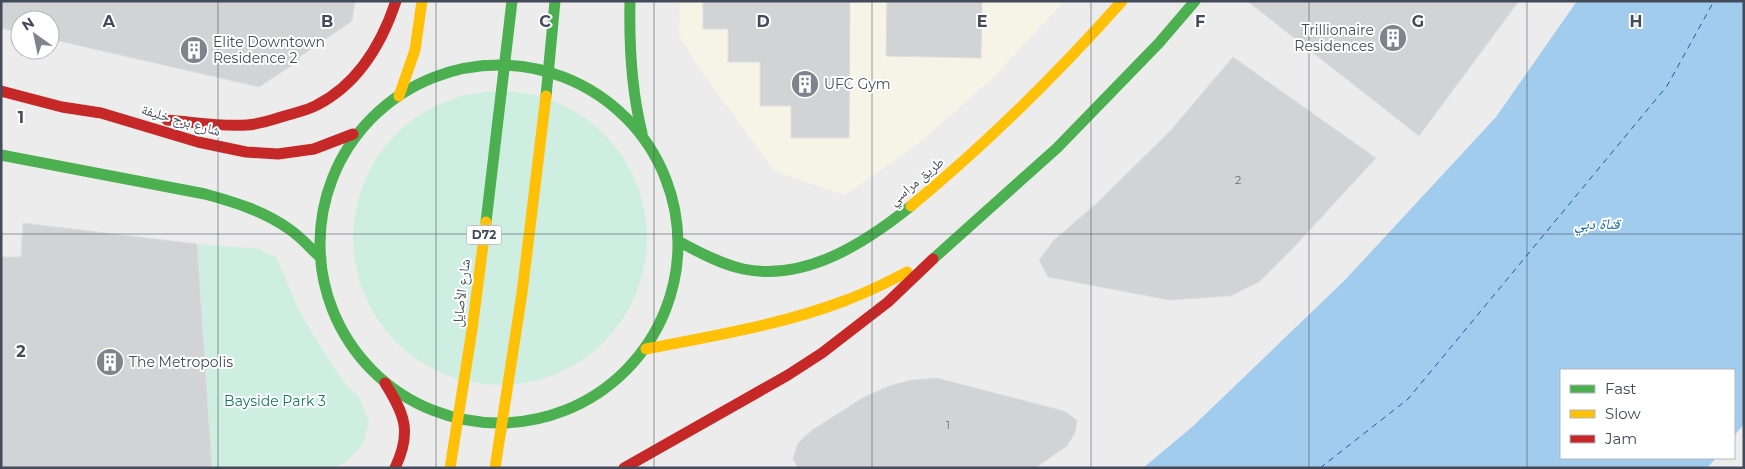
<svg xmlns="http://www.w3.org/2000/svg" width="1745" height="469" viewBox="0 0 1745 469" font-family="Montserrat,'Noto Naskh Arabic',sans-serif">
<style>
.commercial{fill:#f5f4e6}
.green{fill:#cfeee2}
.water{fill:#a1cced}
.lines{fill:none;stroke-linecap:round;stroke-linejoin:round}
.ferry{stroke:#0762a8;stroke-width:1;stroke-dasharray:6 5;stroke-linecap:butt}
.building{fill:#d2d3d5;stroke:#dededf}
.fast{stroke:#4caf50;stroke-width:11}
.slow{stroke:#ffc107;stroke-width:11}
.jam{stroke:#c62828;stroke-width:11}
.fast-bridge{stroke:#4caf50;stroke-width:11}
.slow-bridge{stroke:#ffc107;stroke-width:11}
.grid{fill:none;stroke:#434a59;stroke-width:1;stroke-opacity:0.55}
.labels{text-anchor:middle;stroke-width:4;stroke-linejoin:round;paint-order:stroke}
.number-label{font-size:11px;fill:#696e7a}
.shield{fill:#fff;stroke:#7b808b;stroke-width:1}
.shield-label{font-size:12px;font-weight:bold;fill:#434a59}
.poi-label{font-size:14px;fill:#434a59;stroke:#fff;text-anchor:start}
.street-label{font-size:14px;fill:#434a59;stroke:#fff}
.park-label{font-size:14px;fill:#137b5e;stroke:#fff}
.water-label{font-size:15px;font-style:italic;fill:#0762a8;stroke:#fff}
.grid-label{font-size:16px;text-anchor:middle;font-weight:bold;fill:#434a59;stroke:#fff;stroke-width:4;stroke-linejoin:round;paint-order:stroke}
</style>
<rect width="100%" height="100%" fill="#edecec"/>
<!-- commercial -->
<path class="commercial" d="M680,1H1064L994,77L913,148L844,195L775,171L698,67L679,35Z"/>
<!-- green -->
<path class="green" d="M353 238a147 147 0 1 1 294 0a147 147 0 1 1-294 0Z
M197,244L260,249L277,258L297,306L312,333L343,381L360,399L369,422L363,444L345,463L332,468H212Z"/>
<!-- water -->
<path class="water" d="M1577,1H1744V424L1734,436V370H1561V458H1716L1707,468H1143L1192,427L1345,280L1496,117Z"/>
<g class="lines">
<!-- ferry -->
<path class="ferry" d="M1320,468L1408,399L1667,86L1714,1"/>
</g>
<!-- building -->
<path class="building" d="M1,1H355L352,21L298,58L300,60L259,87L50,39V20H20V33L1,28Z
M703,1H850L849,138H791V106H760V62H728V29H703Z
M887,1H982L981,58L886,56Z
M1247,1H1519L1419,136Z
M1233,57L1376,158L1294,247L1259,282L1230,296L1169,300L1048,277L1039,260L1054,240L1097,203L1171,130Z
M23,223L197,244L212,468H1V257H21Z
M937,378L1064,411L1077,420L1075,433L1067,446L1035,468H798L793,459L798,443L812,430L864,397L889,386L911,380Z"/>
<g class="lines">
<!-- fast -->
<path class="fast" d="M630,1C629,46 631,89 642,133
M320 244a179 179 0 1 1 358 0a179 179 0 1 1-358 0Z
M1,155L205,194C234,202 264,211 289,229C301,237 310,248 321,258
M680,242C700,253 721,264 743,269C805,282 865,243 911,206
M933,259L1057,148L1159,43L1195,1"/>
<!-- slow -->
<path class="slow" d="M399,96L415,50L422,1
M911,206C986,144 1057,74 1122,1
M646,349C712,336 781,325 844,301C866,293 886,283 907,272"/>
<!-- jam -->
<path class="jam" d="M1,91L62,107L101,113L198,142L246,152L278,154L314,149L353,134
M167,120C194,122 220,127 247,125C262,124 274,119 288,115C298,112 308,110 317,105C358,84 382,43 396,1
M385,383C405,415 412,432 395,468
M624,468L788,375L822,353L888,302L933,259"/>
<!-- fast-bridge -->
<path class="fast-bridge" d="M546,96L555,1
M486,222L512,1"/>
<!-- slow-bridge -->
<path class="slow-bridge" d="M450,468L472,330L486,222
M495,468L522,293L546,96"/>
</g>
<!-- grid -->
<path class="grid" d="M218,1V468M436,1V468M654,1V468M872,1V468M1091,1V468M1309,1V468M1527,1V468M1,234H1744"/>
<!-- icons -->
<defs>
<symbol id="building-disc" viewBox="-11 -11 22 22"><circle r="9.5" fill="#7e838c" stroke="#fff"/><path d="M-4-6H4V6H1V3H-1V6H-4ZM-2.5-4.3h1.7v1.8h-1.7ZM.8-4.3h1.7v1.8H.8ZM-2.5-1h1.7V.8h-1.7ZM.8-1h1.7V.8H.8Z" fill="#fff"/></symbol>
</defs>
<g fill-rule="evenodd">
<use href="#building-disc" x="1377" y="22" width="32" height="32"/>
<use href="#building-disc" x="178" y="34" width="32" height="32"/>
<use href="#building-disc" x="789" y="68" width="32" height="32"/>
<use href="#building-disc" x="94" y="346" width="32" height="32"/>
</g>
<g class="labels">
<!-- number labels -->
<g class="number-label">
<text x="1238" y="184">2</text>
<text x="948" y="429">1</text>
</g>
<!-- shield labels -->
<rect class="shield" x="466.5" y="225.5" width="35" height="19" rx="4"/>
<g class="shield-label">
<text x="484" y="239">D72</text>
</g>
<!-- poi labels -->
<g class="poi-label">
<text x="1374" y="35" text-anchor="end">Trillionaire<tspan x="1374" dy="16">Residences</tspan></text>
<text x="213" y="47">Elite Downtown<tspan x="213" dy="16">Residence 2</tspan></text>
<text x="824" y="89">UFC Gym</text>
<text x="129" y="367">The Metropolis</text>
</g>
<!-- street labels -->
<g class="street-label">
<text transform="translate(181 120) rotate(16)" y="5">شارع برج خليفة</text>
<text transform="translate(916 181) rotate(-40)" y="5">طريق مراسي</text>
<text transform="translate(461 293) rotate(-83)" y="5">شارع الأصايل</text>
</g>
<!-- park labels -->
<g class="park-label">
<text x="275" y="406">Bayside Park 3</text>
</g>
<!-- water labels -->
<g class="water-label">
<text x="1597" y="229">قناة دبي</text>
</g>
</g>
<g class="grid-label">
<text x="109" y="27">A</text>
<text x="327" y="27">B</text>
<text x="545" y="27">C</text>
<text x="763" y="27">D</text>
<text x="982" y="27">E</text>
<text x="1200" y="27">F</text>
<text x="1418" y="27">G</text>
<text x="1636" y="27">H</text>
<text x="21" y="123">1</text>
<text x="21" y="357">2</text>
</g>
<!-- border -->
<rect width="1745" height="469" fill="none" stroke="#434a59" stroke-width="5"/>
<!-- legend -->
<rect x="1560" y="369" width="175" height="90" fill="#ffffff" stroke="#b4b7bd"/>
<rect x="1570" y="385" width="25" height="8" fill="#4caf50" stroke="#b4b7bd"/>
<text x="1605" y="394" font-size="15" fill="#434a59">Fast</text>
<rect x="1570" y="410" width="25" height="8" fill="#ffc107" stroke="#b4b7bd"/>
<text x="1605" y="419" font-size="15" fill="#434a59">Slow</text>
<rect x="1570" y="435" width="25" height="8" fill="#c62828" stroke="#b4b7bd"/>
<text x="1605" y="444" font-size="15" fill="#434a59">Jam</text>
<!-- north arrow -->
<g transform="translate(35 35) rotate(327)"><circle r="24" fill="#ffffff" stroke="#b4b7bd"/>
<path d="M0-4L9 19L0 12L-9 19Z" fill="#7e838c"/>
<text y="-8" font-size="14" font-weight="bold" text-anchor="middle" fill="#434a59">N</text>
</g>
</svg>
